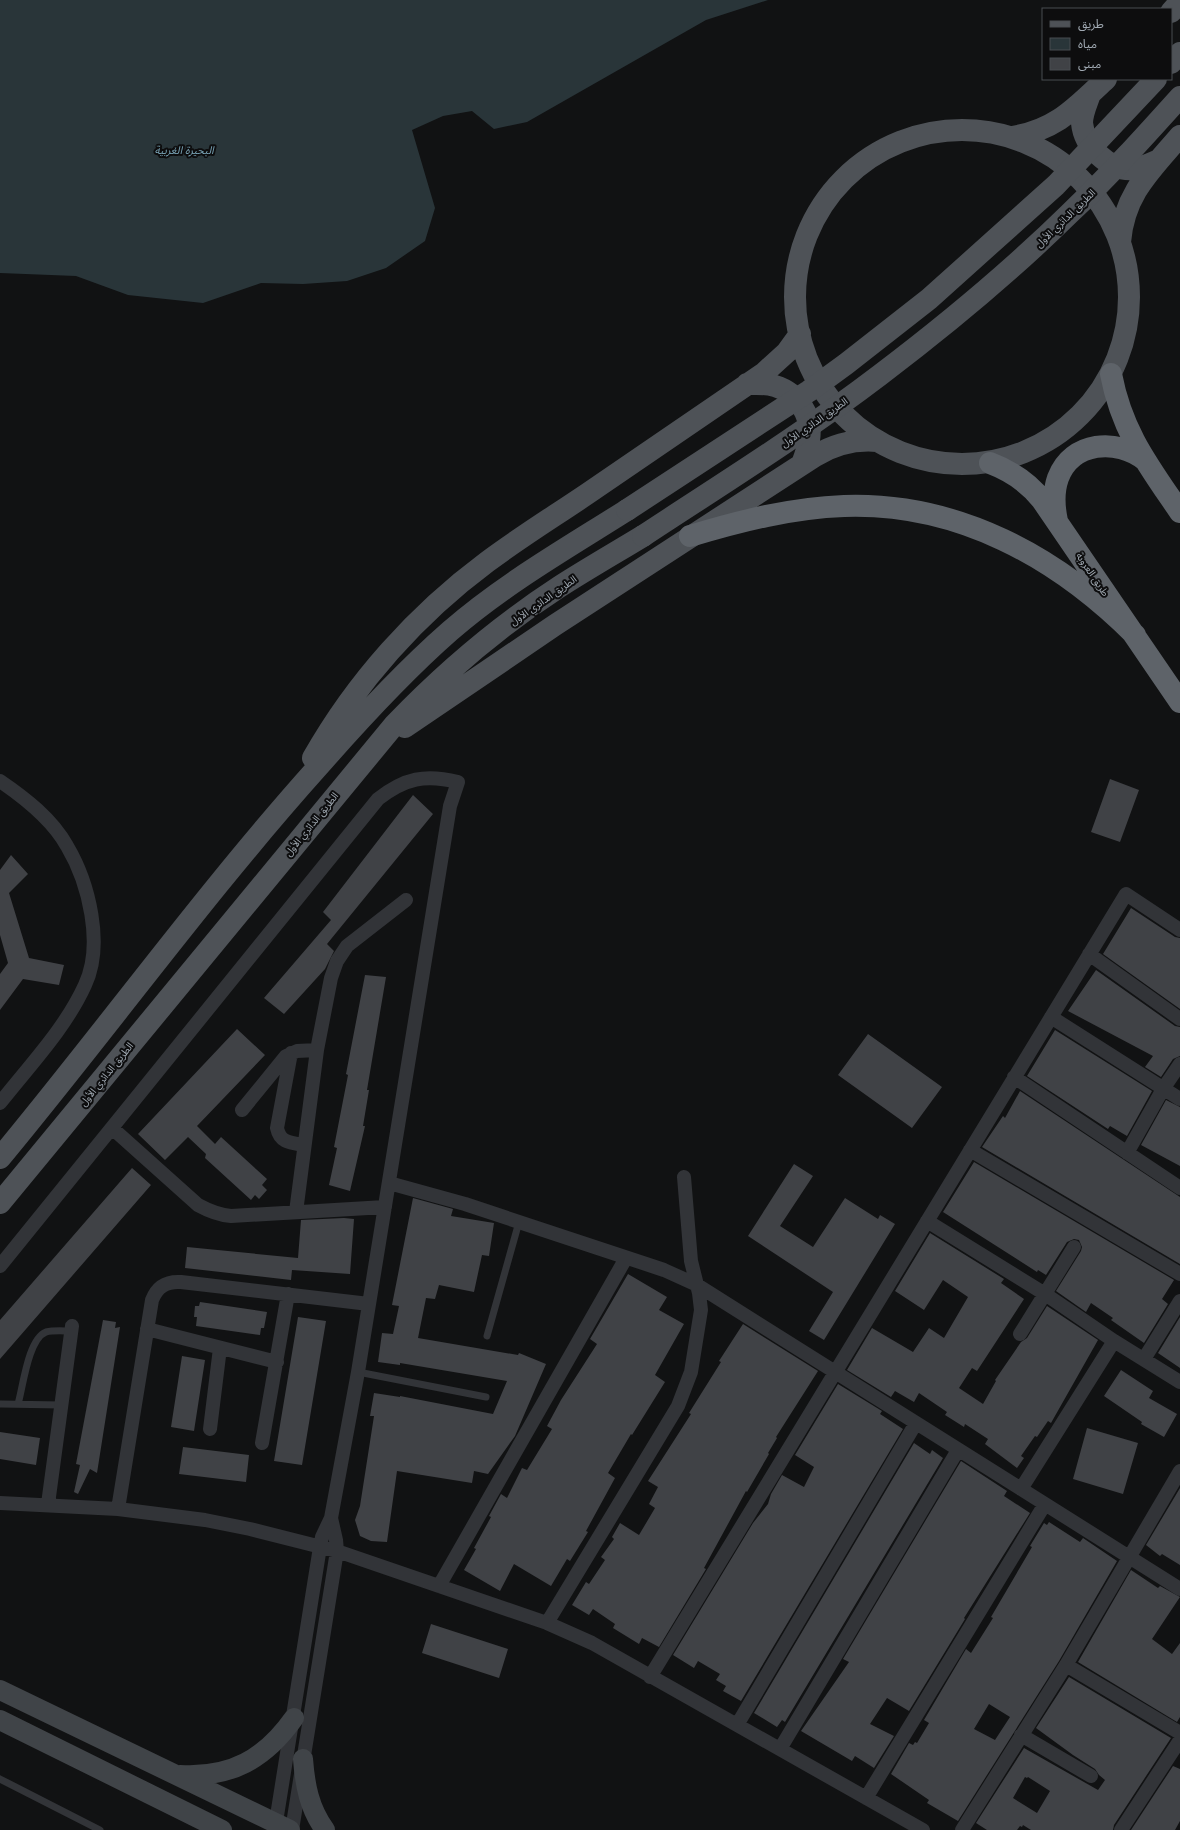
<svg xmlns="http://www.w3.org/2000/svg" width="1180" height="1830" viewBox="0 0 1180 1830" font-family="'Open Sans','Noto Sans Arabic',sans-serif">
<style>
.water{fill:#293539}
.building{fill:#404246;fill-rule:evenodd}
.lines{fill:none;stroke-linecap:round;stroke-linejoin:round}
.lane{stroke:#323438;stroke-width:7}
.street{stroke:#323438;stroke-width:14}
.secondary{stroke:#404448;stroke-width:20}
.primary{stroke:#4e5257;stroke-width:22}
.highway{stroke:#5e6369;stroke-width:22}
.primary-bridge{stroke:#4e5257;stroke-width:22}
.labels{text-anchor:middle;stroke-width:4;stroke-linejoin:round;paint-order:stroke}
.street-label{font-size:10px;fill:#a2abb4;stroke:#0d0d0e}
.water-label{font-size:11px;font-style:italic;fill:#77a0b2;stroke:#0d0d0e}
</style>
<rect width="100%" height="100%" fill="#111213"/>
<!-- water -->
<path class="water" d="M0,0H768L706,20L527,122L494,129L472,111L443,116L412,130L435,208L425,241L386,268L347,281L303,284L261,283L203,303L128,295L76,276L0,273Z"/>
<!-- building -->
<path class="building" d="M1110,779L1139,790L1120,842L1091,832Z
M413,795L433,814L327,944L334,951L325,969L284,1014L264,998L331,920L323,912Z
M11,855L28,874L9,893L29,958L64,965L59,985L23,979L0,1010V974L8,963L0,935V870Z
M1131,908L1175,937L1180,938V1009L1103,954Z
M1096,970L1175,1026L1180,1027V1056L1173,1059L1161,1077L1145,1067L1153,1056L1068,1011Z
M365,975L386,977L367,1090H369L363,1126H365L350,1191L329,1185L337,1148L334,1147L348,1075L346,1074Z
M237,1029L265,1055L197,1126L215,1144L221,1137L267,1179L262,1185L267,1190L259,1199L255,1195L251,1200L205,1158L206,1154L188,1137L165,1160L138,1134Z
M1055,1030L1152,1091L1127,1136L1110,1126L1108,1129L1027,1076Z
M868,1034L942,1087L912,1128L838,1075Z
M1020,1091L1180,1197V1264L982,1147L1003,1116L1005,1118Z
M1166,1100L1180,1107V1166L1141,1145Z
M974,1162L1174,1280L1162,1299L1168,1304L1144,1343L1111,1320L1113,1318L1091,1303L1086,1312L1056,1291L1081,1251L1082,1247L1079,1240L1074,1239L1067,1242L1046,1275L1038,1270L1037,1272L943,1212Z
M794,1164L813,1176L780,1226L813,1247L845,1198L878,1219L880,1215L895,1224L824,1340L809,1331L833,1292L748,1236Z
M132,1168L151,1185L0,1359V1320Z
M413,1198L453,1209L451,1216L494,1223L489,1256L482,1255L474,1292L439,1285L435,1299L426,1298L418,1338L518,1355L519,1353L546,1364L515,1436L488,1474L474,1471L472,1483L397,1471L387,1542L371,1541L360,1536L355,1520L360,1506L374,1416H370L374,1393L400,1397V1396L493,1414L507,1381L400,1363V1365L378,1362L382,1333L393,1334L399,1306L392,1305Z
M344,1218L354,1219L350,1274L292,1270L291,1280L185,1268L187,1247L298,1258L301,1220Z
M930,1233L1004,1279L1001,1283L1024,1299L977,1371L972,1368L959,1388L983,1404L996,1381L995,1380L1021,1342L1027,1338L1047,1306L1098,1340L1051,1423L1048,1421L1037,1437L1035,1436L1021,1456L1024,1458L1017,1468L985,1444L988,1439L965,1424L964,1427L945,1415L947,1412L919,1393L914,1402L895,1391L891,1397L847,1370L872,1328L913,1352L929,1328L944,1338L968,1297L943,1280L924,1310L895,1291Z
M628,1274L667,1297L659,1310L684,1324L655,1375L665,1382L632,1435L631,1434L608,1473L615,1478L586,1531L588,1532L570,1561L567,1559L551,1586L514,1564L500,1591L464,1570L476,1549L474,1548L491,1517L489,1516L501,1494L507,1498L522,1468L527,1470L552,1429L547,1426L561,1400L597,1344L590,1339Z
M200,1302L267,1312L264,1328H261L260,1335L196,1326L197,1317H194L195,1306H199Z
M298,1317L326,1321L302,1465L274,1461Z
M1180,1317V1368L1158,1353Z
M103,1320L116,1322L115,1328L120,1327L97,1473L90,1469L78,1494L74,1492L80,1465L76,1464Z
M743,1324L818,1371L776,1437L777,1438L768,1453L769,1454L747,1492L746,1491L704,1568L706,1569L659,1647L642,1638L639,1644L613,1628L615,1624L593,1609L589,1615L572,1605L586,1582L589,1584L605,1560L601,1557L614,1539L612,1537L620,1523L639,1535L655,1508L649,1504L658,1487L648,1481L691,1414L689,1413L721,1362L719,1361Z
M182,1356L205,1360L194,1431L171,1427Z
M1121,1370L1153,1391L1149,1398L1177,1414L1164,1437L1141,1424L1142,1422L1104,1396Z
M838,1384L882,1411L880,1414L903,1429L741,1701L723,1691L726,1686L716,1680L720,1674L698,1661L694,1668L673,1655L753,1523L768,1504L771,1494L782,1475L804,1487L814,1467L795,1455Z
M1087,1428L1138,1443L1123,1494L1073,1479Z
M0,1432L40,1438L36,1465L0,1459Z
M914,1443L930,1454L932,1450L943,1458L785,1722L782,1720L777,1727L754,1713Z
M183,1447L249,1455L246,1482L179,1474Z
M961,1461L1007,1491L1004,1496L1030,1513L964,1618L965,1619L909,1711L887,1698L870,1724L894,1736L874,1768L855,1756L852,1761L801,1731L849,1662L843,1659Z
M1180,1488V1565L1162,1554L1160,1556L1146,1545Z
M1049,1522L1080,1542L1083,1538L1117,1561L1059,1661L958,1821L927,1803L929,1800L891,1774L909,1743L913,1745L915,1742L917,1743L929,1723L924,1720L966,1649L971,1653L993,1618L991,1617L1032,1547L1030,1546L1044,1523L1047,1525ZM989,1704L1010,1717L995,1740L974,1729Z
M1131,1570L1158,1588L1160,1586L1180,1597L1152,1639L1172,1654L1180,1643V1717L1177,1722L1078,1662Z
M431,1624L508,1649L499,1678L422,1653Z
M1069,1677L1171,1738L1114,1825L1113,1830H1031L1023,1825L1022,1827L1020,1826L1017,1830H987L976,1823L1024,1748L1098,1790L1105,1780L1099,1775L1095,1769L1073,1755L1036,1728ZM1025,1777L1027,1778L1028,1777L1050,1791L1037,1813L1013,1798Z
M1173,1766L1180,1769V1821L1175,1830H1131Z"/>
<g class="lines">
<!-- lane -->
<path class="lane" d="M487,1336L519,1222
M358,1372L486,1397
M1,1404L61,1405
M18,1404C23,1387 28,1339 46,1332C54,1330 63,1331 71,1331
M0,1779L100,1830"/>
<!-- street -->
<path class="street" d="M0,781C25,798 52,819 67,846C89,883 104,945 85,985C65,1029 29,1066 0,1103
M1089,954L1180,1019
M1051,1017L1180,1099
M291,1053L277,1128C280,1143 291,1143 304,1145
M1014,1077L1180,1188
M242,1110L286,1056L297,1051L317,1050
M112,1128L198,1205C209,1211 218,1215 231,1216L385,1207
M970,1150L1180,1274
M1127,1153L1163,1089L1180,1064
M389,1183L465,1204L664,1270L697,1285L1180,1589
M296,1212L317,1050L331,978L337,961L347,946L406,900
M927,1221L1045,1294L1114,1341L1180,1382
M0,1266L378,799C405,778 425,774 458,782L450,806L358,1372L331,1518L322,1537L320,1547L276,1822
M147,1329L277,1362
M1020,1334L1074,1247
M1144,1359L1180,1301
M210,1429L220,1348
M262,1443L288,1294
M1021,1489L1114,1341
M0,1503L118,1509L205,1520L250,1529L337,1551L547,1623L592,1643L923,1830
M48,1504L72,1326
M118,1509L152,1300C157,1287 166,1281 181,1282L369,1304
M439,1586L626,1258
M547,1623L678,1406L691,1372L701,1310L699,1293L691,1261L684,1177
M1066,1665L1180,1733
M650,1677L1126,894L1180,930
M737,1725L916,1423
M1021,1735L1091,1776
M780,1749L958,1450
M866,1798L1045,1504
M292,1830L337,1551L336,1540L331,1518
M962,1830L1066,1665L1180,1471
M1121,1830L1180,1740"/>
<!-- secondary -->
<path class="secondary" d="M0,1690L290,1830
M0,1720L222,1830
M303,1759C305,1785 309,1808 325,1830
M180,1775C231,1778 265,1759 294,1718"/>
<!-- primary -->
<path class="primary" d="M1171,12L1180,2
M1171,63L1180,53
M1090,94C1087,103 1082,113 1082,123C1084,146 1109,171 1133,169C1142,168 1150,164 1159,160
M795 297a167 167 0 1 1 334 0a167 167 0 1 1-334 0Z
M1012,137C1056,130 1075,108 1106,79
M1120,242C1124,194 1150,171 1180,136
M747,384C756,384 766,383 775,386C798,393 813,416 809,440C808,448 805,456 802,464
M405,727L555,625L815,456C835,444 854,439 877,441
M313,758C356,682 417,614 487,562C519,538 553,517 587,494C646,454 705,413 764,373L787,352L800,334
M0,1158C107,1029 205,893 317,768C359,720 402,673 450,631C504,584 567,548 627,510
M0,1203L395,724C445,672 499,626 559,587C587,569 615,553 643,536"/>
<!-- highway -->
<path class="highway" d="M1111,374C1122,432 1148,465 1180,512
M990,463C1011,471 1028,482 1042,500L1180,702
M1057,521C1054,507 1053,492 1058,478C1072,441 1117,438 1145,460
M690,536C740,521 791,508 844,506C958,502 1057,557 1135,635"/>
<!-- primary-bridge -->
<path class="primary-bridge" d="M627,510L809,391L846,364L929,299L1056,185L1156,79
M643,536C722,484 804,433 880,375C946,325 1010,272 1069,214C1108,177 1144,137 1180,97"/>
</g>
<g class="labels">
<!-- street labels -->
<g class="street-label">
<text transform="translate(1065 218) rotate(-44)" y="4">الطريق الدائري الأول</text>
<text transform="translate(814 422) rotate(-35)" y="4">الطريق الدائري الأول</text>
<text transform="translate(1093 574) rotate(56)" y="4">طريق العروبة</text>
<text transform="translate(543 600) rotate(-35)" y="4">الطريق الدائري الأول</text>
<text transform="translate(311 824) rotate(-51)" y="4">الطريق الدائري الأول</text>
<text transform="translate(106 1074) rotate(-51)" y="4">الطريق الدائري الأول</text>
</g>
<!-- water labels -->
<g class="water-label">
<text x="184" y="154">البحيرة الغربية</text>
</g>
</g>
<!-- legend -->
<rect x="1042" y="8" width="130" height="72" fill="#0d0d0e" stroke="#494c50"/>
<rect x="1050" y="21" width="20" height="6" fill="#4e5257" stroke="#494c50"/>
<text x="1078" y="28" font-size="12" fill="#a2abb4">طريق</text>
<rect x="1050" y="38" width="20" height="12" fill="#293539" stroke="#494c50"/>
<text x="1078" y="48" font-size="12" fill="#a2abb4">مياه</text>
<rect x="1050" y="58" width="20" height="12" fill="#404246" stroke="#494c50"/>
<text x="1078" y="68" font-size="12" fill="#a2abb4">مبنى</text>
</svg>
